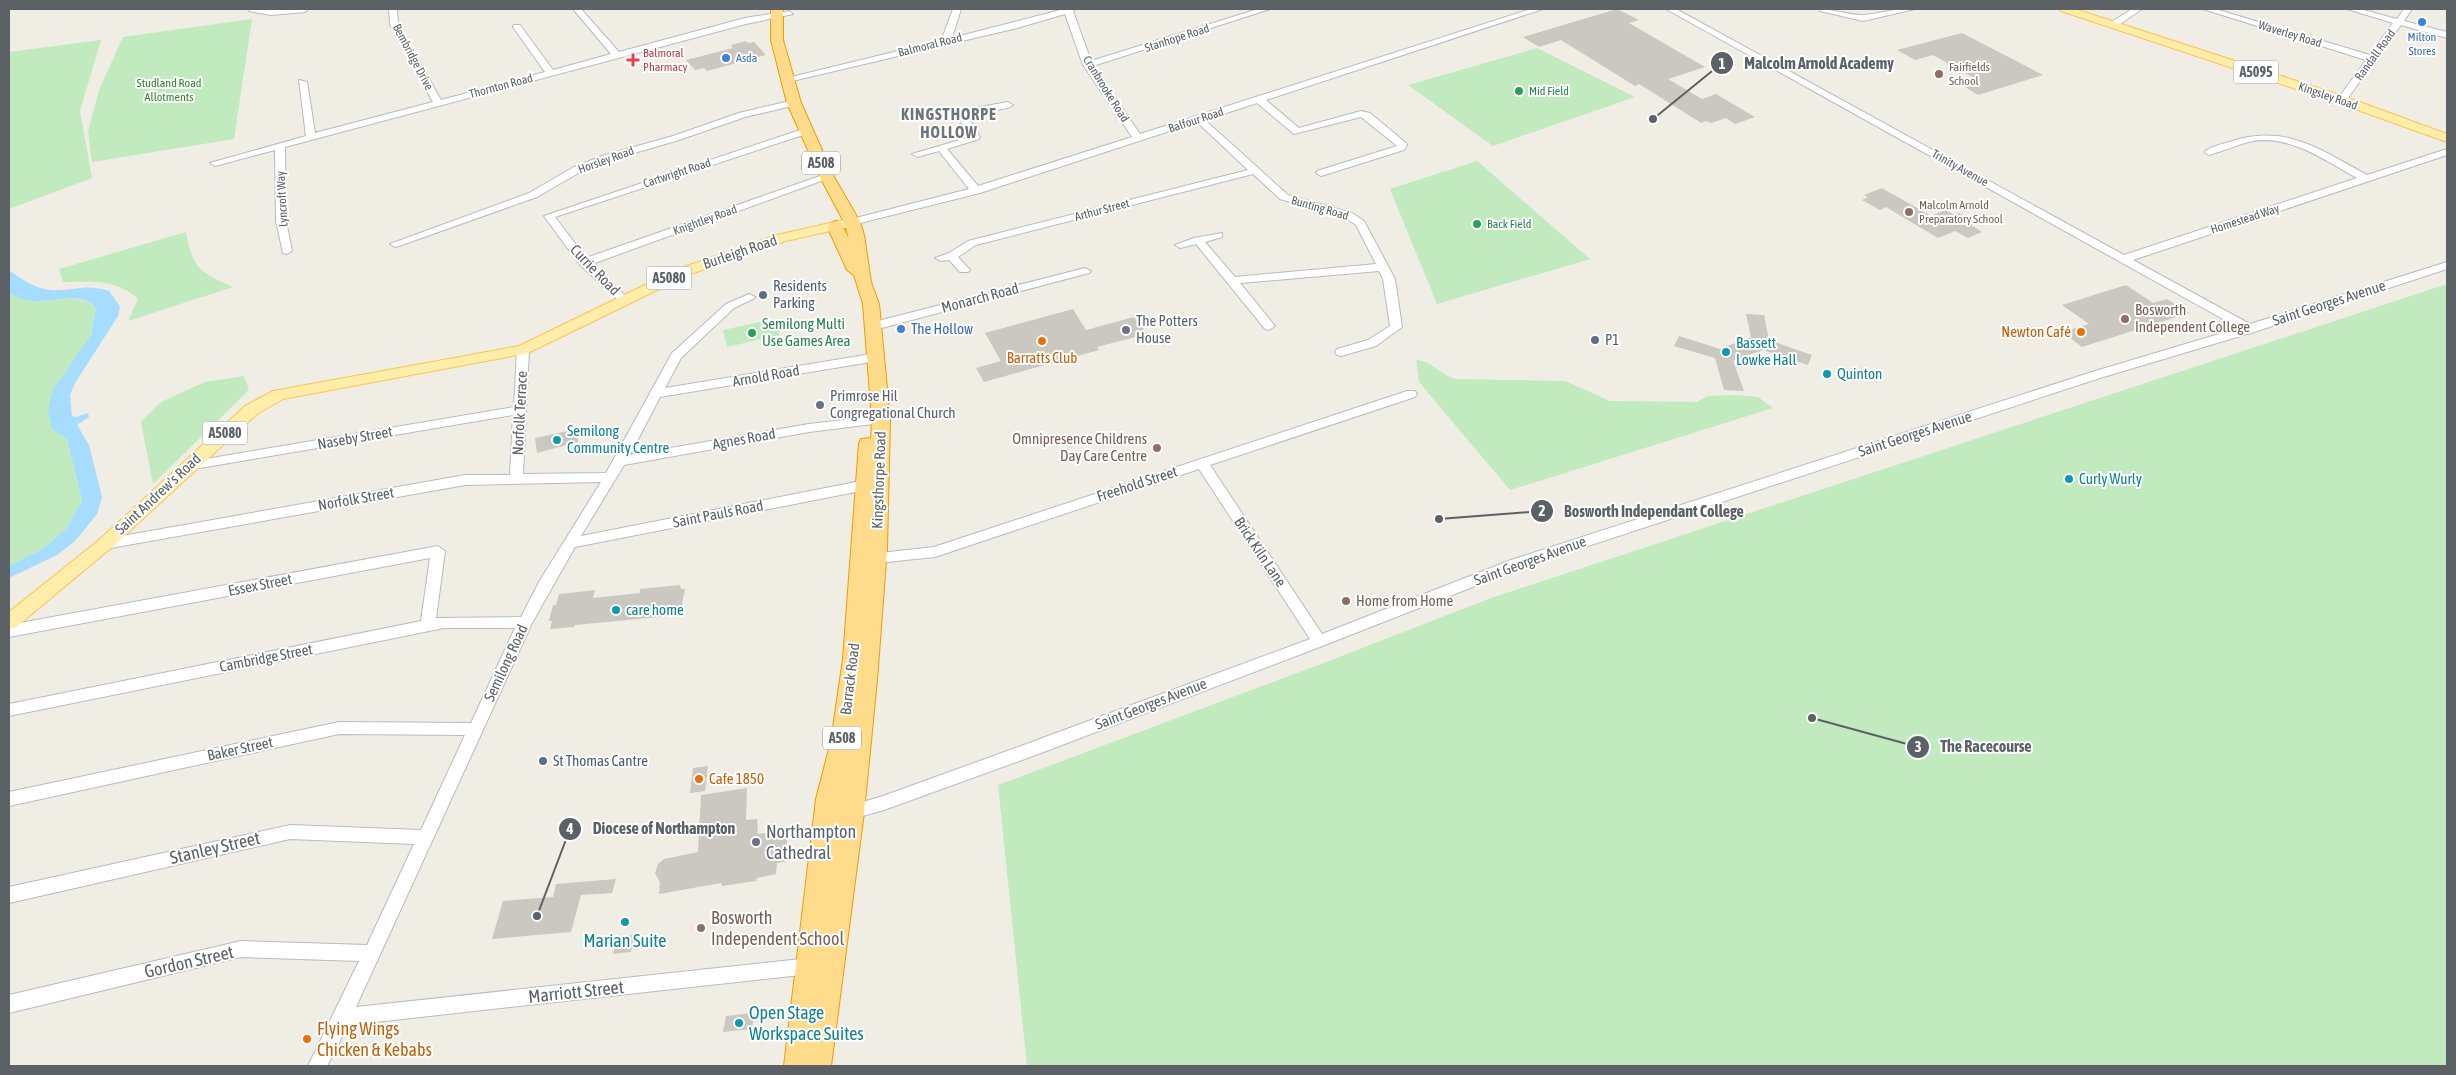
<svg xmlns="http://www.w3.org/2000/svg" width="2456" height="1075" viewBox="0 0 2456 1075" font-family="'Asap Condensed',sans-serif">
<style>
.green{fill:#c1eabf}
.water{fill:#a5dcff}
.building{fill:#cbc7c1}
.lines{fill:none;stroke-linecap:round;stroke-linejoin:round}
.minor-casing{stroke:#b7bbbf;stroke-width:2}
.major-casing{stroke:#fec450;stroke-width:2}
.highway-casing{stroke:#f49b00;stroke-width:2}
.minor{fill:#fff;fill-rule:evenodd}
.major{fill:#ffedaa;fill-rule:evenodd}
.highway{fill:#ffdc8c;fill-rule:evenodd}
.shop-dot{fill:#3f7fe0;stroke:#fff;stroke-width:2}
.health-dot{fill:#e0444e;stroke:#fff;stroke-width:2}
.education-dot{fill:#8d6e63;stroke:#fff;stroke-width:2}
.leisure-dot{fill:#2e9e5b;stroke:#fff;stroke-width:2}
.service-dot{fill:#5c6f8a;stroke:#fff;stroke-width:2}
.worship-dot{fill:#6b7280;stroke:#fff;stroke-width:2}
.food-dot{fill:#e8710a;stroke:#fff;stroke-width:2}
.culture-dot{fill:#0f9aa8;stroke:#fff;stroke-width:2}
.labels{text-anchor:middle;stroke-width:4;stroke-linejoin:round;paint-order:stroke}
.far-street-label{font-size:12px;fill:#5c6166;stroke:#fff}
.far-shop-label{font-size:12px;fill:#366cbe;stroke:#fff}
.far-health-label{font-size:12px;fill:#be3a42;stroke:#fff;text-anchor:start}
.far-education-label{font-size:12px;fill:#785e54;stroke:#fff;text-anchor:start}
.far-park-label{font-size:12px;fill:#2d842d;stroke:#fff}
.far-leisure-label{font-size:12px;fill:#27864d;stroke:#fff;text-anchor:start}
.shield{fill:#fff;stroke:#8d9094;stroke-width:1}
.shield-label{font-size:14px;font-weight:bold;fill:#5c6166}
.street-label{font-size:15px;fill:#5c6166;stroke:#fff}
.service-label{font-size:15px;fill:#4e5e75;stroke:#fff;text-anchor:start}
.education-label{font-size:15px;fill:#785e54;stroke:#fff;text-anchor:start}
.worship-label{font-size:15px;fill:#5b616d;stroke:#fff;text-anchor:start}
.leisure-label{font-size:15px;fill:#27864d;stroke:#fff;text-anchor:start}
.shop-label{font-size:15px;fill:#366cbe;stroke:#fff;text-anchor:start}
.food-label{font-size:15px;fill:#c56008;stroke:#fff;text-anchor:end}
.culture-label{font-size:15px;fill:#0d838f;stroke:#fff;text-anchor:start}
.far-district-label{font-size:16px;font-weight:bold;letter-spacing:1px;fill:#6d7378;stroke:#fff}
.near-worship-label{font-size:18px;fill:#5b616d;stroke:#fff;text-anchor:start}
.near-street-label{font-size:18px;fill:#5c6166;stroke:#fff}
.near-education-label{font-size:18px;fill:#785e54;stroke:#fff;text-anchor:start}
.near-culture-label{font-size:18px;fill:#0d838f;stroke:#fff}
.near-food-label{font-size:18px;fill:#c56008;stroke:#fff;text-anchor:start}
.leader{fill:none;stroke:#5c6166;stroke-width:2}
.callout-dot{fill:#5c6166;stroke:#fff;stroke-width:2}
.mark-label{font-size:15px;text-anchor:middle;font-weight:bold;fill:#fff}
.callout-label{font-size:16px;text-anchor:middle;font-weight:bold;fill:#5c6166;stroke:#fff;stroke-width:4;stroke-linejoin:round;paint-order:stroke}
</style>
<rect width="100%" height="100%" fill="#f0ede4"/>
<!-- green -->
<path class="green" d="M252,19L234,139L92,162L88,132L99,90L123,37Z
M101,40L80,111L92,178L9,209V52Z
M1537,48L1635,97L1493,146L1408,85Z
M1477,161L1590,259L1437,304L1390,189Z
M186,232C193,271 200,271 233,287L128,321L138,299C115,278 93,282 63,282L59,269Z
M2447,284V1066H1027L998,785L1321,664L1491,598Z
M9,292C38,314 76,285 96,308L91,335L81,353L52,429L67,439L82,500L67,528L44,548L9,566Z
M775,319L780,335L727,347L723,330Z
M1416,360C1431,360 1440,375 1456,379L1565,381L1610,401L1697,402L1708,396L1734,395L1758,397L1773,408L1510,490L1419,382Z
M244,376L249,390L153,484L141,422L161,402L205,382Z"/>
<!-- water -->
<path class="water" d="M9,270C21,279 35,289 51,290C75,292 83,283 109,291L120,306L118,316L75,383L70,395L72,416L76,417L88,413L89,417L77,425L89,445L102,497L97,514L75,541L57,555L9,578V566L44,548L67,528L82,500L67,439L52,429L48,410L53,390L91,335L96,308C76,284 39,315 9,292Z"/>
<!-- building -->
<path class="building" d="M1617,9L1639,20L1629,23L1705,67L1668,79L1702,99L1716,94L1755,117L1735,124L1726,118L1711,123L1706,121L1701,123L1639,84L1635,86L1561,40L1539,47L1523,37Z
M1962,33L2043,75L1978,95L1965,87L1981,82L1933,55L1915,60L1897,50Z
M746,41L748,43L754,42L766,55L707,71L704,68L695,70L686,60L733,48L731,45Z
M1882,188L1931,216L1945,210L1954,215L1959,213L1976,223L1971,225L1982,232L1968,238L1955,231L1938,238L1886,207L1880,210L1862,200L1868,197L1864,195Z
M2126,285L2153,303L2167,299L2189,313L2082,347L2062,332L2089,324L2062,305Z
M1073,309L1086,330L1134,317L1147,334L1097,347L1099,350L984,382L976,368L1001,361L985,333Z
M1746,314L1764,315L1769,340L1812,355L1808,365L1763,350L1733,361L1744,391L1724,390L1715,358L1674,346L1679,336L1720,349L1751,337Z
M577,429L578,442L537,453L535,438Z
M680,585L681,589H685L680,615L575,625L574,627L550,629L552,621H549L553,605H556L559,594L595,590L593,598L640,593V589Z
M708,766L705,791L690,793L693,768Z
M747,788L746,820L757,819L758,834L777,832V839L787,838V861L777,863L776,874L757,878L756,881L722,886L721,883L659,894L660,882L655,873L658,864L664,859L698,852L701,795Z
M616,879L612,893L581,895L571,932L492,939L503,901L553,897L556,884Z
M634,935L631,952L613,954L617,936Z
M754,1013L752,1029L723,1032L726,1016Z"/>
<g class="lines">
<defs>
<path id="minor" d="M248,9H309L305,12L271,15L249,11Z
M389,9H397L398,24L441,100L545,72L513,27L514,25H520L553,70L611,54L573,9H581L619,52L745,18L789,11L793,14L746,24L285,147L286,221L292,251L287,254L283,253L276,221L275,150L215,166L210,163L306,136L299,80L307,82L315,133L433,102L390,24Z
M953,9H961L952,38L1064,9H1076L1073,11L1091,61L1258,9H1270L1093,66L1140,134L1531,9H1543L1266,100L1299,128L1361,111L1370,113L1406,143L1407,145L1404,150L1321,176L1316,173L1317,171L1397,146L1361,117L1294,134L1257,103L1205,120L1288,195L1352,213L1364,221L1395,279L1402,327L1376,346L1341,356L1337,355L1335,352L1337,349L1368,340L1390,326L1383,279L1379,271L1240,283L1275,326L1269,330L1265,329L1196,244L1180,248L1175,245L1194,238L1222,233V237L1205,242L1235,277L1376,264L1356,225L1344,217L1280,199L1253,174L976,245L958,257L970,270L968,272H960L949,260L941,261L935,258L949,253L968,241L1248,170L1197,122L980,193L852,225L848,224V220L969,189L939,151L917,157L912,154L970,137L956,113L958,111L1008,102L1013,105L1008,108L967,115L980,137L979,139L947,149L978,186L1132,137L1083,65L1065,14L1017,28L788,82L783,79L943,40V36Z
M1666,9H1676L2124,255L2357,178C2326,161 2291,135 2253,141C2238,144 2224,151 2209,155L2204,152C2210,147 2221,144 2229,142C2286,123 2319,149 2367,175L2447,149V155L2133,260L2250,324L2447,262V269L2254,332L2100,378L1521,568L1312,650L1033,756L884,810L852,819L846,817L844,812L846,807L883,796L1021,746L1310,639L1199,469L935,557L867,564L860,559L862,555L934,547L1407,391H1415L1417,394L1415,397L1210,465L1322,634L1511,560L2092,372L2239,328Z
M1819,9C1834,9 1851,16 1865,15C1882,13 1898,8 1915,9L1863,21L1820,11Z
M2132,9H2142L2116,27H2110V23Z
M2203,9H2215L2370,55L2393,23L2347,9H2360L2397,19L2404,9H2412L2404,21L2447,32V38L2401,25L2345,102L2342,103L2337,100L2366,60Z
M794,100L799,103L797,105L745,117L679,140L610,160L582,171L537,197L399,246L395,247L390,244L529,193L574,167L602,156L673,136L739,113Z
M806,128L811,131L809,133L555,217L586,258L823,175L827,174L832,177L592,264L628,298V302H620L580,265L544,216Z
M1085,268L1091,271L1089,273L874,330L868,326L870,323Z
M749,294L755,297L753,299L734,308L681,358L665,388L877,353L883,357L877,361L660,397L630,455L809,424L869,417L873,418L875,421L873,424L809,432L624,465L581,536L866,480L873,485L866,490L575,547L532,623L356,1007L810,958L816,960L819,966L816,972L810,974L348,1025L327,1066H308L359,961L241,957L9,1013V995L241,941L367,945L414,844L290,839L9,903V887L290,825L421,830L465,735L339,734L9,806V792L339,722L471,723L515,628H444L9,716V704L421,621L430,558L9,637V625L438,546L445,551L436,618L521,617L539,582L601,482L465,485L105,549L98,544L105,539L465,475H510L513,415L188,470L181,466L188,462L514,407L517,350L523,346L529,350L523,474L606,473L672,353L726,304Z"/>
<path id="major" d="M2060,9H2075L2346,97L2447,134V142L2338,103L2061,11Z
M852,218L857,219L859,222L857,225L786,241L688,275L528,353L283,399L257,414L111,548L16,627L9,629V612L99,540L245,406L273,391L519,346L678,269L777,235Z"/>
<path id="highway" d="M771,9H783V40L801,103L834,177L860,222L864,235L871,282L879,304L890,420L887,548L877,680L864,812L831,1066H784L816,799L831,741L843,659L859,443L861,439L871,438L872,420L863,304L854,275L847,270L827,226L835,221L841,223L849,239L844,222L820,177L787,103L771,40Z"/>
</defs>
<!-- minor casing -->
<use href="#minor" class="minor-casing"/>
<!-- major casing -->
<use href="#major" class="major-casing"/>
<!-- highway casing -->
<use href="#highway" class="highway-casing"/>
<!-- minor -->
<use href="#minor" class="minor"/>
<!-- major -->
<use href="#major" class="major"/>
<!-- highway -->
<use href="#highway" class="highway"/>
</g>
<!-- markers -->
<g class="shop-dot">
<circle cx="2422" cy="22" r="5"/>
<circle cx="726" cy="58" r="5"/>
<circle cx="901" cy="329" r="5"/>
</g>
<path class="health-dot" d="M630.5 52.5h5v5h5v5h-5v5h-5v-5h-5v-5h5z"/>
<g class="education-dot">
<circle cx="1939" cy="74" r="5"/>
<circle cx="1909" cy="212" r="5"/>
<circle cx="2125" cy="319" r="5"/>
<circle cx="1157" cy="448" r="5"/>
<circle cx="1346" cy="601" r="5"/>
<circle cx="701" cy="928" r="5"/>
</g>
<g class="leisure-dot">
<circle cx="1519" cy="91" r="5"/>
<circle cx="1477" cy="224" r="5"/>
<circle cx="752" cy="333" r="5"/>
</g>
<g class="service-dot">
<circle cx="763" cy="295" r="5"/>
<circle cx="1595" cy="340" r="5"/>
<circle cx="543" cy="761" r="5"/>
</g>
<g class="worship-dot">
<circle cx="1126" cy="330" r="5"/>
<circle cx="820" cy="405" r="5"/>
<circle cx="756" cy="842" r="5"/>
</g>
<g class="food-dot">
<circle cx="2081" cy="332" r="5"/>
<circle cx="1042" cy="341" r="5"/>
<circle cx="699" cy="779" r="5"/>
<circle cx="307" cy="1039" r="5"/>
</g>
<g class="culture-dot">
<circle cx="1726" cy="352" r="5"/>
<circle cx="1827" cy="374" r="5"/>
<circle cx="557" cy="440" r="5"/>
<circle cx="2069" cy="479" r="5"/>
<circle cx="616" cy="610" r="5"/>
<circle cx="625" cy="922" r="5"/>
<circle cx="739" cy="1023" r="5"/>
</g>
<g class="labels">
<!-- far-street labels -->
<g class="far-street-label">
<text transform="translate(2290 34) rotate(17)" y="4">Waverley Road</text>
<text transform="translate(1177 38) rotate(-18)" y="4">Stanhope Road</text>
<text transform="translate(930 45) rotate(-14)" y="4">Balmoral Road</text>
<text transform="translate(2375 55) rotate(-54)" y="4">Randall Road</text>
<text transform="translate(413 57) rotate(62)" y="4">Bembridge Drive</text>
<text transform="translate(501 86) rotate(-15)" y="4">Thornton Road</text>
<text transform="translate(1106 89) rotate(58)" y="4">Cranbrooke Road</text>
<text transform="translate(2328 96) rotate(19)" y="4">Kingsley Road</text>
<text transform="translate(1196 120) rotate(-18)" y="4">Balfour Road</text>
<text transform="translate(606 160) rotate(-20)" y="4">Horsley Road</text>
<text transform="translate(1960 168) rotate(29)" y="4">Trinity Avenue</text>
<text transform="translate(677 173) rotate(-18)" y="4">Cartwright Road</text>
<text transform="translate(282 199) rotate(-93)" y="4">Lyncroft Way</text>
<text transform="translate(1320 208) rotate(16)" y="4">Bunting Road</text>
<text transform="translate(1102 210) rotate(-15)" y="4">Arthur Street</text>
<text transform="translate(2245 219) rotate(-18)" y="4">Homestead Way</text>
<text transform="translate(705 220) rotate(-20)" y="4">Knightley Road</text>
</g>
<!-- far-shop labels -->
<g class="far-shop-label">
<text x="2422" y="41">Milton<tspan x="2422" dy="14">Stores</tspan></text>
<text x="736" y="62" text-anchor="start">Asda</text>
</g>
<!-- far-health labels -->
<g class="far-health-label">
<text x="643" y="57">Balmoral<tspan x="643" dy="14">Pharmacy</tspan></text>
</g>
<!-- far-education labels -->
<g class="far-education-label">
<text x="1949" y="71">Fairfields<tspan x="1949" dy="14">School</tspan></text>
<text x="1919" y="209">Malcolm Arnold<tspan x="1919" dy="14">Preparatory School</tspan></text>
</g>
<!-- far-park labels -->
<g class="far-park-label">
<text x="169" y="87">Studland Road<tspan x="169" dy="14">Allotments</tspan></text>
</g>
<!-- far-leisure labels -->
<g class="far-leisure-label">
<text x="1529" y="95">Mid Field</text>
<text x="1487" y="228">Back Field</text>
</g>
<!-- shield labels -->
<g class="shield">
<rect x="2233.5" y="60.5" width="45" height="23" rx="4"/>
<rect x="802" y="151.5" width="38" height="23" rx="4"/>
<rect x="646.5" y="266.5" width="45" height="23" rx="4"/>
<rect x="202.5" y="421.5" width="45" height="23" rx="4"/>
<rect x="823" y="726.5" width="38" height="23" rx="4"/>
</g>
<g class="shield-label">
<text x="2256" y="77">A5095</text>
<text x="821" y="168">A508</text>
<text x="669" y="283">A5080</text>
<text x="225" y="438">A5080</text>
<text x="842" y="743">A508</text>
</g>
<!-- street labels -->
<g class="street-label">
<text transform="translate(740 252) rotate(-19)" y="5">Burleigh Road</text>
<text transform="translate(595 270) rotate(46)" y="5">Currie Road</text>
<text transform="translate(980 298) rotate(-15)" y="5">Monarch Road</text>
<text transform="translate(2329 303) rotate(-18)" y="5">Saint Georges Avenue</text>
<text transform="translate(766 376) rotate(-10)" y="5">Arnold Road</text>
<text transform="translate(520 413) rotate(-87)" y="5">Norfolk Terrace</text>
<text transform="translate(1915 434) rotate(-18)" y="5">Saint Georges Avenue</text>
<text transform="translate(355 438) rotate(-10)" y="5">Naseby Street</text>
<text transform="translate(744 439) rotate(-10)" y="5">Agnes Road</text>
<text transform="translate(879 480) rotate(-88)" y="5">Kingsthorpe Road</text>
<text transform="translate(1137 484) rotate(-18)" y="5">Freehold Street</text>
<text transform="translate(158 494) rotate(-43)" y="5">Saint Andrew's Road</text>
<text transform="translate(356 499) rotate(-10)" y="5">Norfolk Street</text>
<text transform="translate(718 514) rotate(-11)" y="5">Saint Pauls Road</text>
<text transform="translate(1260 552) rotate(56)" y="5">Brick Kiln Lane</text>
<text transform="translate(1530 561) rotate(-20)" y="5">Saint Georges Avenue</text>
<text transform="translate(260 585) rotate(-11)" y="5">Essex Street</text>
<text transform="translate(266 658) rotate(-11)" y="5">Cambridge Street</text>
<text transform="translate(506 663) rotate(-65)" y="5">Semilong Road</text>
<text transform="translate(850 679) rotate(-83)" y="5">Barrack Road</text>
<text transform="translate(1151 704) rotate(-21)" y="5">Saint Georges Avenue</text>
<text transform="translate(240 749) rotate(-12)" y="5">Baker Street</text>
</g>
<!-- service labels -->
<g class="service-label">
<text x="773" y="291">Residents<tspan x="773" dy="17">Parking</tspan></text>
<text x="1605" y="345">P1</text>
<text x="553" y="766">St Thomas Cantre</text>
</g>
<!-- education labels -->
<g class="education-label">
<text x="2135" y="315">Bosworth<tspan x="2135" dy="17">Independent College</tspan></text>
<text x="1147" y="444" text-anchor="end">Omnipresence Childrens<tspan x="1147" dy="17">Day Care Centre</tspan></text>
<text x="1356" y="606">Home from Home</text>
</g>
<!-- worship labels -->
<g class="worship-label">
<text x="1136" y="326">The Potters<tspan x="1136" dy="17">House</tspan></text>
<text x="830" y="401">Primrose Hil<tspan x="830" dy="17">Congregational Church</tspan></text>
</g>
<!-- leisure labels -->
<g class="leisure-label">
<text x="762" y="329">Semilong Multi<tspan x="762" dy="17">Use Games Area</tspan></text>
</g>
<!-- shop labels -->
<g class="shop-label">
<text x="911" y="334">The Hollow</text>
</g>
<!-- food labels -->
<g class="food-label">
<text x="2071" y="337">Newton Café</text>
<text x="1042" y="363" text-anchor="middle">Barratts Club</text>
<text x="709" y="784" text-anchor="start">Cafe 1850</text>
</g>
<!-- culture labels -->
<g class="culture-label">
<text x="1736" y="348">Bassett<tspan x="1736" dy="17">Lowke Hall</tspan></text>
<text x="1837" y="379">Quinton</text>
<text x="567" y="436">Semilong<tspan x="567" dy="17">Community Centre</tspan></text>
<text x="2079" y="484">Curly Wurly</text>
<text x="626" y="615">care home</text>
</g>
<!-- far-district labels -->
<g class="far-district-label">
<text x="949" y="120">KINGSTHORPE<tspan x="949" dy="18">HOLLOW</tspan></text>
</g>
<!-- near-worship labels -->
<g class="near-worship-label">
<text x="766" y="838">Northampton<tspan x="766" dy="21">Cathedral</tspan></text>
</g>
<!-- near-street labels -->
<g class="near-street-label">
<text transform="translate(215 848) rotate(-13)" y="6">Stanley Street</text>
<text transform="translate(189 962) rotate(-13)" y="6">Gordon Street</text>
<text transform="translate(576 992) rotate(-6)" y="6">Marriott Street</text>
</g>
<!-- near-education labels -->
<g class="near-education-label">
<text x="711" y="924">Bosworth<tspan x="711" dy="21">Independent School</tspan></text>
</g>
<!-- near-culture labels -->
<g class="near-culture-label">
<text x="625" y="947">Marian Suite</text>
<text x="749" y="1019" text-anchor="start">Open Stage<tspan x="749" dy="21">Workspace Suites</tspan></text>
</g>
<!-- near-food labels -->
<g class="near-food-label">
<text x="317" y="1035">Flying Wings<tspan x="317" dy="21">Chicken &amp; Kebabs</tspan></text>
</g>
</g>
<!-- callouts -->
<path class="leader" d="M1653 119L1722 63M1439 519L1542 511M1812 718L1918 747M537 916L570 829"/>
<g class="callout-dot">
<circle cx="1653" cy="119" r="5"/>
<circle cx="1439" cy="519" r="5"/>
<circle cx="1812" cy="718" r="5"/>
<circle cx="537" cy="916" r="5"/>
<circle cx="1722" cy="63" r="12"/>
<circle cx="1542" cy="511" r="12"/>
<circle cx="1918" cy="747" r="12"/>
<circle cx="570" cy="829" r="12"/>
</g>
<g class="mark-label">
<text x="1722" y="69">1</text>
<text x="1542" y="516">2</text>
<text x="1918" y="752">3</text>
<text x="570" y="834">4</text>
</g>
<g class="callout-label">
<text x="1819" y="69">Malcolm Arnold Academy</text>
<text x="1654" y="517">Bosworth Independant College</text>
<text x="1986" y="752">The Racecourse</text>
<text x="664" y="834">Diocese of Northampton</text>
</g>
<!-- border -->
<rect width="2456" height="1075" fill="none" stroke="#5c6166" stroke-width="20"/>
</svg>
